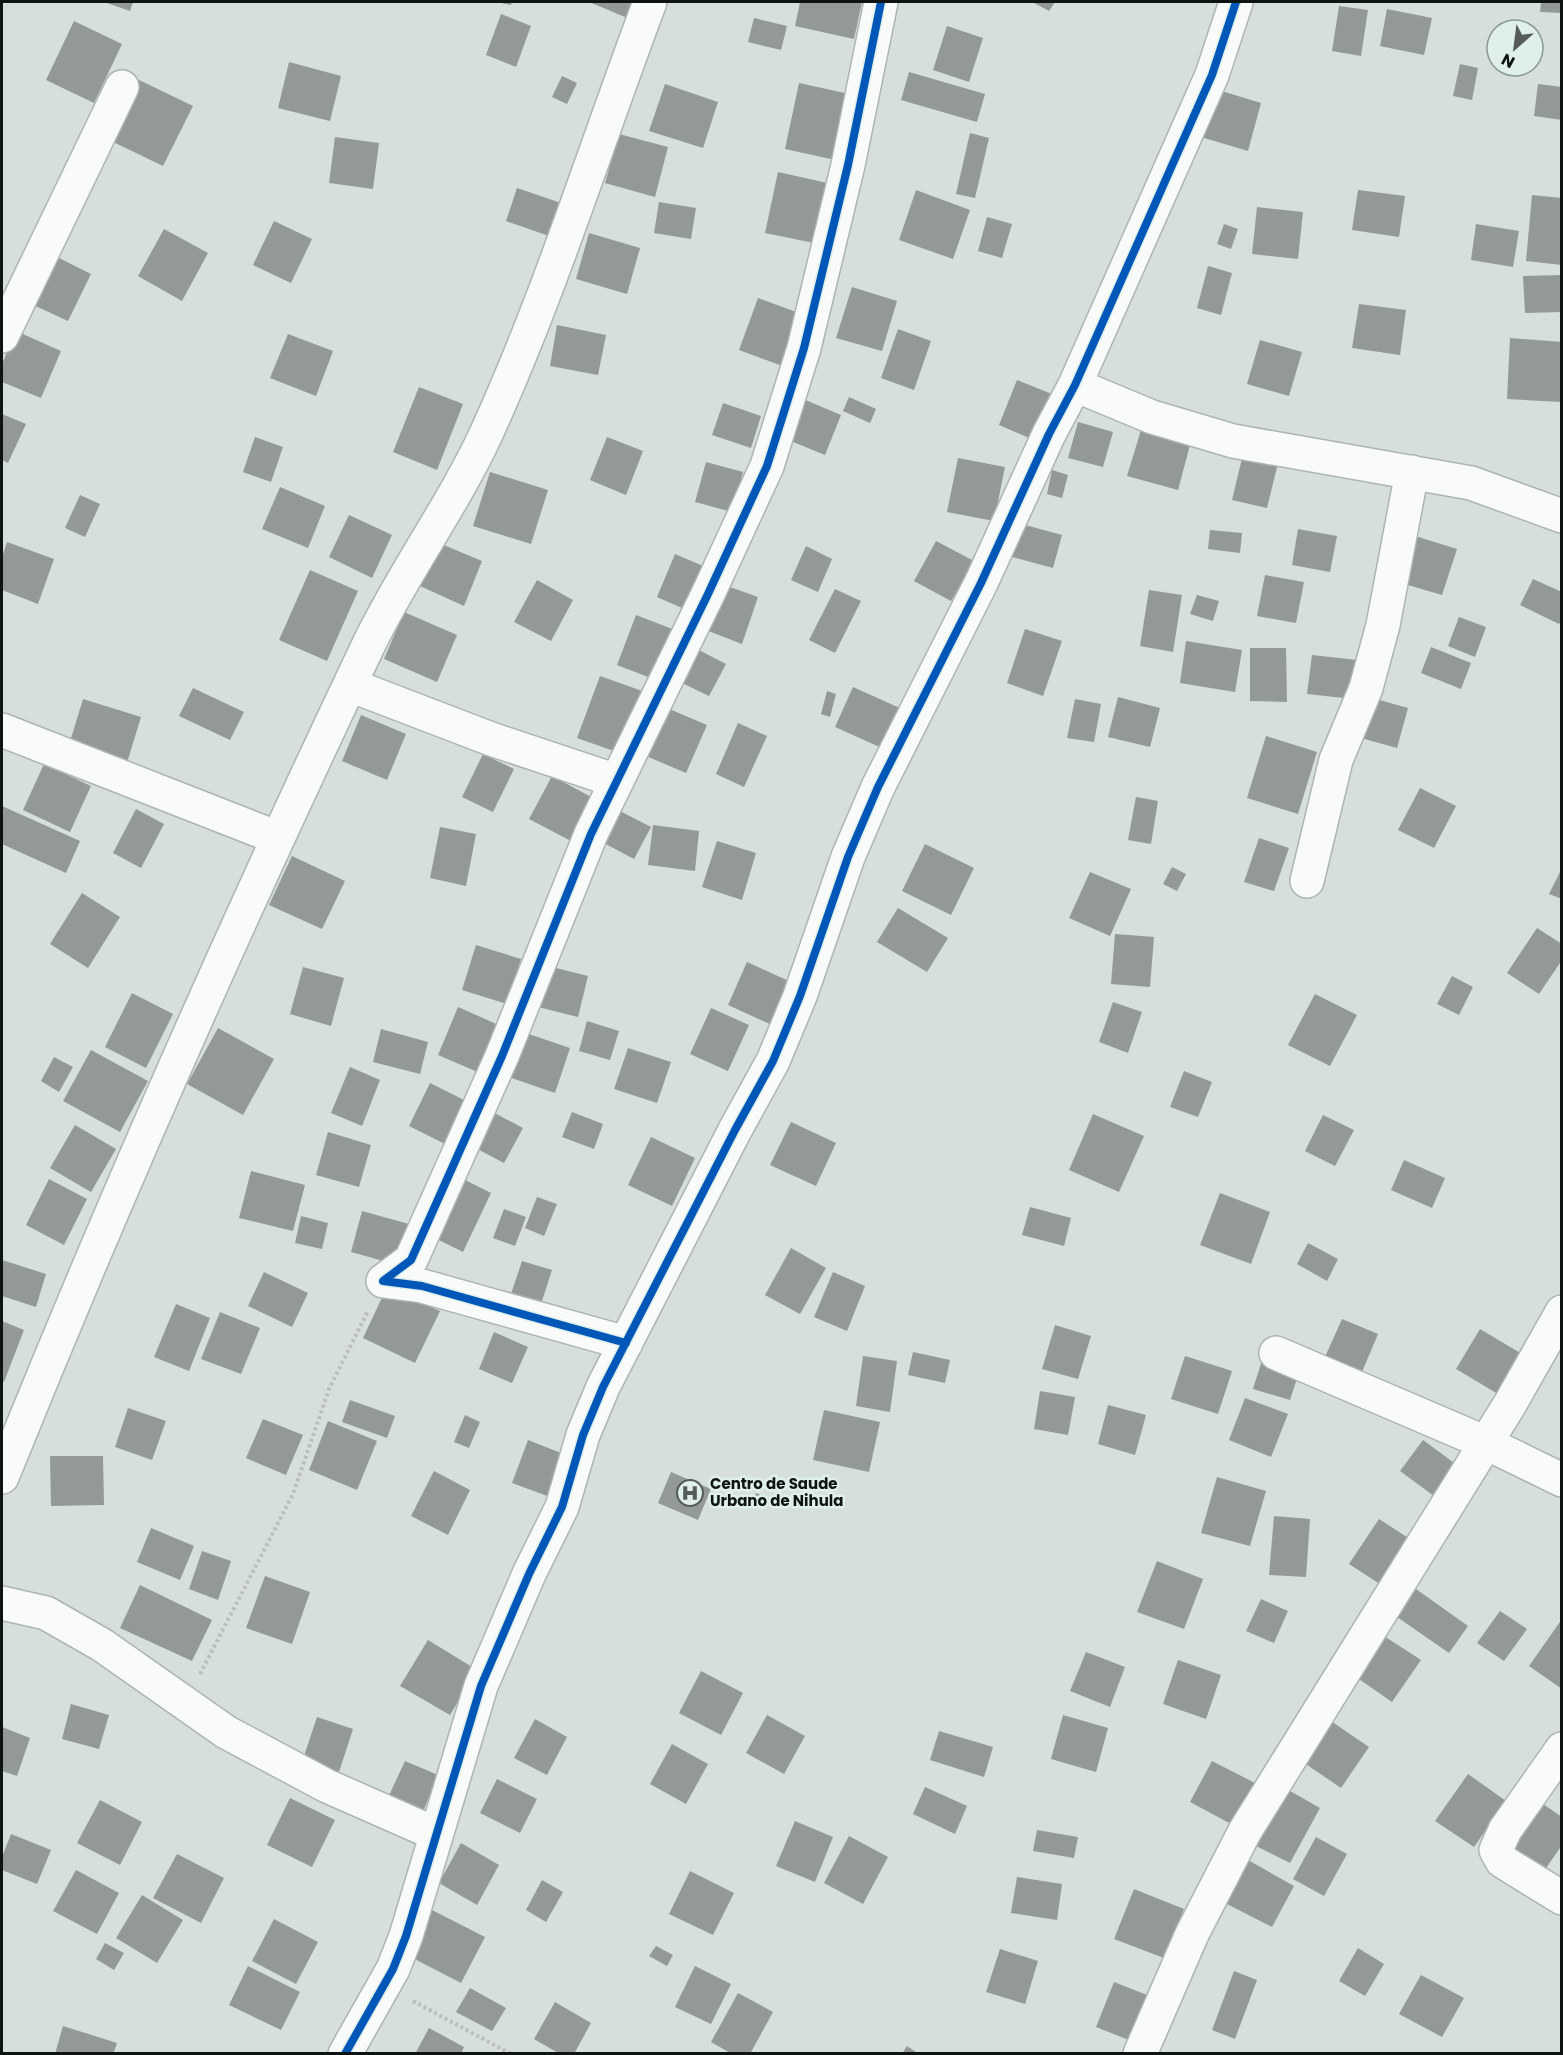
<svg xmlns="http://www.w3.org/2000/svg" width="1563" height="2055" viewBox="0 0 1563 2055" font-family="Poppins,sans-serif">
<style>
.building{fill:#929998}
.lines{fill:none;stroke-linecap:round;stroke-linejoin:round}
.minor-casing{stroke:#adb5b3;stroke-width:36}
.path{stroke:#bbbebd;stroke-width:4;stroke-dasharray:3 3;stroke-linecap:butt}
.minor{stroke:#f9fafa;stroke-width:33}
.cycleway-casing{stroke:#dff0eb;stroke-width:11}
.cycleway{stroke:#0057b8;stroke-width:8}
.labels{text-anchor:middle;stroke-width:5;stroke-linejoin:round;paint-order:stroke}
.poi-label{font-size:15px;font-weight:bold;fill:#0e1413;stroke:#dff0eb;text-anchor:start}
</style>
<rect width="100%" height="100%" fill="#d6dfdd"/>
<!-- building -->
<path class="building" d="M104,2H133L130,11Z
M495,2H512L511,5Z
M589,2H638L630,19Z
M800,2H862L854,39L795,26Z
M1032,2H1055L1049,11Z
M1541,2H1562V13L1540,12Z
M1339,6L1368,10L1361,56L1332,51Z
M1387,9L1432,18L1424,55L1380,46Z
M501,14L531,26L516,67L486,55Z
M754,18L787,26L781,50L748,42Z
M74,21L122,44L94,103L46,80Z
M947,26L983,38L969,82L933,70Z
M289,62L341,76L330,121L278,108Z
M1460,64L1478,68L1472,100L1453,96Z
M909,72L985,94L977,122L901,100Z
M562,76L577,83L567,104L552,97Z
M137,79L193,106L163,166L107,139Z
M799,83L854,95L840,161L785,149Z
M665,84L718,102L703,148L649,131Z
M1538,84L1562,87V120L1534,116Z
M1215,89L1261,103L1248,151L1201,137Z
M970,133L989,138L975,198L956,194Z
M619,134L668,147L655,197L605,183Z
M335,137L379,143L373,189L329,183Z
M778,172L832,184L819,244L765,233Z
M517,188L567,205L555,238L506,221Z
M916,190L970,210L953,259L899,240Z
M1358,190L1405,196L1399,237L1352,230Z
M1532,195L1562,198V265L1526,261Z
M659,202L696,208L691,239L654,233Z
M1257,207L1303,212L1298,259L1252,254Z
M987,217L1012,224L1002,258L978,251Z
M274,221L312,239L291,283L253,265Z
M1224,224L1238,229L1231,249L1217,244Z
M1476,224L1519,231L1513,267L1471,260Z
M164,229L208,253L182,301L138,276Z
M589,233L640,248L627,294L576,279Z
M53,255L91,274L68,321L29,303Z
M1208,266L1232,273L1221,315L1197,308Z
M1562,275V312L1525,313L1523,276Z
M852,287L897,301L882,351L836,338Z
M758,298L807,316L788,368L739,350Z
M1359,304L1406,310L1400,355L1352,348Z
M557,325L606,335L598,375L550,366Z
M898,329L931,341L914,390L881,378Z
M16,331L61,351L41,398L2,382V364Z
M288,334L333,351L316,396L270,378Z
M1510,338L1562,342L1561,402L1507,399Z
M1260,340L1302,352L1289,396L1247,384Z
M1017,380L1052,394L1034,440L999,425Z
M419,387L463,404L437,470L393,452Z
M849,397L876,409L870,423L843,411Z
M803,399L841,415L825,455L786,439Z
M723,403L761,416L751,448L712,435Z
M2,414L26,424L8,463L2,460Z
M1078,422L1113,432L1103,467L1068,458Z
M1141,430L1190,445L1178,490L1127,476Z
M255,437L283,447L271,482L243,472Z
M607,437L643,451L626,495L590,480Z
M1243,454L1278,463L1267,508L1232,500Z
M958,458L1005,467L994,521L947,512Z
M706,462L743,472L732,512L695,502Z
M1052,470L1068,475L1062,498L1047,494Z
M490,472L548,490L531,544L473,526Z
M280,487L325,506L308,548L262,529Z
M80,495L100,504L85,537L65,528Z
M349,515L392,535L372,578L329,557Z
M1014,522L1062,535L1053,568L1005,555Z
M1298,529L1337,536L1330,572L1292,565Z
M1210,530L1242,533L1240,553L1208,549Z
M1412,535L1457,549L1442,595L1398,582Z
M936,541L974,561L951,601L914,581Z
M7,542L54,559L38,604L2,590V557Z
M439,543L482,561L464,606L420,586Z
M806,546L832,559L818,592L791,580Z
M675,554L710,569L691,612L657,597Z
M310,570L358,591L327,661L279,640Z
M1265,575L1304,582L1296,623L1257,616Z
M1533,579L1562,592V619L1559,624L1520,605Z
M537,580L573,600L551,641L514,622Z
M716,582L758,597L742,644L698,627Z
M835,589L861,601L835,653L809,640Z
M1149,590L1182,595L1173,652L1140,646Z
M1197,595L1219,601L1213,621L1190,614Z
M404,612L457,635L437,682L384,659Z
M636,615L675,630L656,680L617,665Z
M1459,617L1486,627L1475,657L1448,646Z
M1025,629L1062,641L1043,696L1007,683Z
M1186,641L1242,650L1235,692L1180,683Z
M1431,647L1471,663L1461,689L1421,673Z
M695,648L726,664L709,696L678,681Z
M1250,648H1286L1287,702L1250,701Z
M1312,655L1357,660L1353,699L1307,694Z
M600,676L648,693L625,755L577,738Z
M853,687L902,709L884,749L835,727Z
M193,688L244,712L230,740L179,716Z
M827,691L836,694L830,717L821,714Z
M1118,697L1160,708L1150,747L1108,737Z
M1372,698L1408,708L1397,748L1361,738Z
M83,699L141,717L126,766L68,748Z
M1075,699L1101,704L1094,742L1067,738Z
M667,708L707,725L686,773L646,756Z
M361,715L406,734L387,780L342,761Z
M738,723L767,736L744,787L716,774Z
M1266,736L1317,752L1298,814L1247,798Z
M483,754L514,769L493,812L462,797Z
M44,764L91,786L70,832L23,810Z
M552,776L593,798L571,841L529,819Z
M1420,788L1456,806L1434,848L1398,830Z
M1136,797L1158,801L1151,844L1128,840Z
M2,806L80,841L66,873L2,844Z
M136,809L164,824L141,868L113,853Z
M616,809L651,827L634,859L600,841Z
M653,825L699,831L695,871L648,865Z
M440,827L476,834L466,886L430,878Z
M1259,838L1289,848L1274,891L1244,882Z
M717,841L756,853L742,900L702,887Z
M925,844L974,868L951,915L902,891Z
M292,856L345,881L322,929L269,905Z
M1172,867L1186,874L1177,891L1163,884Z
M1562,868V899L1549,894Z
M1090,872L1131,889L1110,936L1069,918Z
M82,893L120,917L88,968L50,944Z
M898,908L948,938L927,972L877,942Z
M1537,928L1562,944V960L1539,994L1507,973Z
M1115,934L1154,937L1150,987L1111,984Z
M476,945L521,959L507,1004L462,990Z
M747,962L793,983L774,1026L728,1005Z
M548,966L588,976L578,1017L538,1007Z
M303,967L344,978L331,1026L290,1014Z
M1452,976L1473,987L1459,1015L1437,1004Z
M132,993L173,1014L146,1068L105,1047Z
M1315,994L1357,1015L1330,1066L1288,1045Z
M1113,1002L1142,1012L1128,1053L1099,1042Z
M458,1007L501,1026L480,1073L438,1055Z
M711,1008L749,1025L728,1071L690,1054Z
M587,1021L619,1031L610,1060L579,1051Z
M218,1028L274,1059L243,1115L187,1084Z
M381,1029L428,1042L420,1074L373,1062Z
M517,1030L570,1048L555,1093L503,1075Z
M628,1048L671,1062L657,1103L614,1089Z
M91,1050L148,1081L120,1132L63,1101Z
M54,1057L73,1067L59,1092L41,1081Z
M350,1067L380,1080L362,1126L331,1113Z
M1184,1071L1212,1082L1198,1117L1170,1107Z
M430,1083L466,1101L445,1144L409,1126Z
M485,1108L523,1128L504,1163L466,1143Z
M572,1112L603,1124L594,1149L562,1137Z
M1093,1114L1144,1136L1119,1192L1069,1170Z
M1323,1115L1354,1130L1335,1166L1305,1151Z
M791,1122L836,1143L816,1186L770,1165Z
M75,1125L116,1149L91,1192L50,1168Z
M328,1132L371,1145L359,1187L316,1175Z
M651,1137L695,1158L672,1206L628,1185Z
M1404,1160L1445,1178L1432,1208L1391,1190Z
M251,1171L305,1185L293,1231L239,1218Z
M455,1175L491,1193L463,1252L427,1234Z
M49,1179L87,1199L64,1245L26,1225Z
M1220,1193L1270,1212L1251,1264L1200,1245Z
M537,1197L557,1204L544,1236L525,1228Z
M1030,1207L1071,1218L1064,1246L1022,1235Z
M504,1209L526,1217L515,1246L493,1238Z
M362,1211L409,1224L398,1265L351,1252Z
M301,1216L328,1223L322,1249L295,1243Z
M1308,1243L1338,1259L1327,1281L1297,1264Z
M791,1248L826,1268L800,1314L765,1295Z
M2,1260L46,1274L36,1307L2,1296Z
M522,1261L552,1270L541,1304L511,1294Z
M264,1272L308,1293L292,1327L248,1306Z
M833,1272L865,1286L847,1331L814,1317Z
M387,1287L440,1311L415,1363L363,1338Z
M176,1304L210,1318L189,1371L154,1357Z
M220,1312L260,1328L241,1374L201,1359Z
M1342,1319L1378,1334L1362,1372L1325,1357Z
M2,1321L24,1330L4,1382L2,1381Z
M1055,1325L1091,1336L1078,1379L1042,1369Z
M1480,1329L1522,1354L1498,1394L1456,1369Z
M494,1332L528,1347L512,1383L479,1369Z
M913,1352L950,1360L945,1383L908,1375Z
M863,1356L897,1361L890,1412L856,1406Z
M1185,1356L1232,1371L1218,1414L1171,1399Z
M1263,1357L1300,1369L1290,1400L1253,1389Z
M1040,1391L1075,1397L1068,1435L1034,1429Z
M1245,1398L1288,1414L1271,1457L1229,1440Z
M350,1400L395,1416L387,1438L342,1422Z
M1108,1405L1146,1415L1135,1455L1098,1444Z
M128,1408L166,1421L152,1460L115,1447Z
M824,1410L880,1422L869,1472L813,1460Z
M465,1415L480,1422L469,1448L454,1442Z
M263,1419L303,1435L286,1475L246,1458Z
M328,1421L377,1441L357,1490L309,1470Z
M528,1440L566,1455L550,1497L512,1483Z
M1423,1440L1461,1468L1438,1499L1400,1471Z
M50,1456H103L104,1505L51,1506Z
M434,1471L470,1490L448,1535L411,1516Z
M671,1472L711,1489L698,1520L658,1503Z
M1217,1477L1266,1491L1250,1546L1201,1533Z
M756,1493L770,1499L768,1504L754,1498Z
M1274,1516L1310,1519L1306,1577L1269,1575Z
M1379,1519L1413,1541L1383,1586L1349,1564Z
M151,1528L194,1546L180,1580L137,1562Z
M202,1551L231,1561L218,1600L189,1589Z
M1157,1561L1203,1579L1184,1629L1137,1612Z
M265,1576L310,1592L292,1644L246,1628Z
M140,1585L212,1620L192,1661L120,1628Z
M1416,1589L1468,1626L1449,1653L1397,1617Z
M1261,1599L1288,1611L1274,1643L1246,1631Z
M1500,1611L1527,1629L1504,1661L1477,1643Z
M1562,1619V1689L1529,1666Z
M1384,1636L1421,1660L1392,1702L1356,1677Z
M428,1640L477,1670L450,1715L400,1686Z
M1086,1652L1125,1667L1110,1707L1070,1691Z
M1178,1660L1221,1675L1206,1719L1163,1704Z
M701,1671L743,1693L721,1735L679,1713Z
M71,1704L109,1715L99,1749L62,1739Z
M767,1715L805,1736L784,1774L746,1753Z
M1063,1715L1108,1728L1096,1772L1051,1759Z
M317,1717L353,1729L339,1772L303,1759Z
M1325,1717L1369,1747L1341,1788L1297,1758Z
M535,1719L567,1737L547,1775L514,1758Z
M2,1727L30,1738L17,1776L2,1771Z
M939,1731L993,1747L984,1777L930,1760Z
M672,1744L708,1764L686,1804L650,1784Z
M405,1761L438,1775L420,1819L385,1804Z
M1212,1761L1255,1783L1233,1825L1190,1802Z
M1468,1774L1506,1801L1474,1847L1435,1821Z
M497,1779L537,1799L520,1833L480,1813Z
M925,1787L967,1806L955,1834L913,1814Z
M1283,1787L1320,1808L1290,1863L1252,1844Z
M290,1798L335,1820L312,1867L267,1845Z
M100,1800L142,1822L120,1865L77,1843Z
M1537,1800L1562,1817V1845L1544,1871L1506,1845Z
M795,1821L833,1837L815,1882L776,1866Z
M1037,1830L1078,1837L1074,1858L1033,1851Z
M11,1834L51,1850L37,1884L2,1870V1857Z
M849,1836L888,1857L863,1904L824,1883Z
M1316,1837L1347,1854L1324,1896L1293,1879Z
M461,1843L499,1865L477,1905L439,1883Z
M177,1854L224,1878L201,1923L153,1898Z
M1248,1860L1294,1886L1272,1927L1225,1903Z
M76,1870L119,1893L97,1934L53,1911Z
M690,1871L734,1893L713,1935L669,1914Z
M1017,1877L1062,1884L1057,1920L1011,1913Z
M542,1880L563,1892L546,1922L526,1910Z
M1134,1889L1184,1909L1164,1958L1114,1939Z
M142,1895L183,1920L157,1963L116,1938Z
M428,1908L485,1937L461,1983L405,1954Z
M274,1919L318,1942L296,1984L252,1961Z
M105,1943L124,1953L114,1970L96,1959Z
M656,1946L673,1955L667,1966L649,1956Z
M1358,1948L1384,1964L1365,1996L1339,1981Z
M1000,1949L1038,1961L1025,2004L986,1992Z
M248,1966L300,1992L281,2030L229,2005Z
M695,1966L731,1984L711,2024L675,2007Z
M1234,1971L1257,1980L1235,2039L1212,2030Z
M1421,1975L1464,1998L1442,2037L1399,2014Z
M1114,1982L1152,1997L1134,2042L1096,2027Z
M470,1988L506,2008L492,2031L456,2012Z
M738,1993L773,2012L750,2054H732L711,2042Z
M555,2002L591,2023L574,2054H560L534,2039Z
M63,2026L117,2043L113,2054H55Z
M429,2028L464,2047L461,2054H415Z
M907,2046L919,2054H902Z"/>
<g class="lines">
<defs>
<path id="minor" d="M2,336L122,87
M1075,385L1152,417L1233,441L1471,483L1562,516
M350,685L491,739L617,781
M2,730L278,838
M1307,881L1336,760L1366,688L1383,625L1412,472
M626,1343L422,1286L383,1281L411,1260L502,1056L591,834L708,594L767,466L804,348L848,165L881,2
M1276,1353L1486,1443L1562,1480
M2,1477C115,1197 238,919 368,646C403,573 452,507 486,434C550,294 596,145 650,2
M2,1603L46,1613L102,1645L226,1732L327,1786L436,1834
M1562,1749L1505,1830L1496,1850L1502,1861L1562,1898
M345,2054L393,1969L406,1936L481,1686L529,1574L562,1507L583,1435L603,1387L735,1130L773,1061L800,996L848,857L878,787L981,583L1049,434L1075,385L1212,75L1236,2
M1140,2054L1192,1934L1245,1831L1510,1404L1562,1312"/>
</defs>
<!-- minor casing -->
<use href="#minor" class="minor-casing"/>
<!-- path -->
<path class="path" d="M200,1674L293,1494L329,1389L368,1311
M413,2001L511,2054"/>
<!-- minor -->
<use href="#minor" class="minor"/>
<defs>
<path id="cycleway" d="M626,1343L422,1286L383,1281L411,1260L502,1056L591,834L708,594L767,466L804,348L848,165L881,2
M345,2054L393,1969L406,1936L481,1686L529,1574L562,1507L583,1435L603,1387L735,1130L773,1061L800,996L848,857L878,787L981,583L1049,434L1075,385L1212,75L1236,2"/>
</defs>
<!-- cycleway casing -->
<use href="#cycleway" class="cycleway-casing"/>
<!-- cycleway -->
<use href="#cycleway" class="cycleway"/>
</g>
<!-- icons -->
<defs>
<symbol id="hospital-ring" viewBox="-11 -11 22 22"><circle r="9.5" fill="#dff0eb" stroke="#545b5a" stroke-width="1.5"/><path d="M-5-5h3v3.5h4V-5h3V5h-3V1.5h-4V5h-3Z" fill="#545b5a"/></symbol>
</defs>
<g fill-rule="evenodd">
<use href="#hospital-ring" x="675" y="1478" width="30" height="30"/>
</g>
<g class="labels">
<!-- poi labels -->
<g class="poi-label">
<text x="710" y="1489">Centro de Saude<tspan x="710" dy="17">Urbano de Nihula</tspan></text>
</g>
</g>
<!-- border -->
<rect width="1563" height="2055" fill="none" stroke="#0e1413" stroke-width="6"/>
<!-- north arrow -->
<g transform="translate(1515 48) rotate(208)"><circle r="28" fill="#dff0eb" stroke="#8b9895" stroke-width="1.5"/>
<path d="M0-4.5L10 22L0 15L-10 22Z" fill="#545b5a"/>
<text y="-9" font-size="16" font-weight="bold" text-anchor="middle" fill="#0e1413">N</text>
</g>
</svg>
